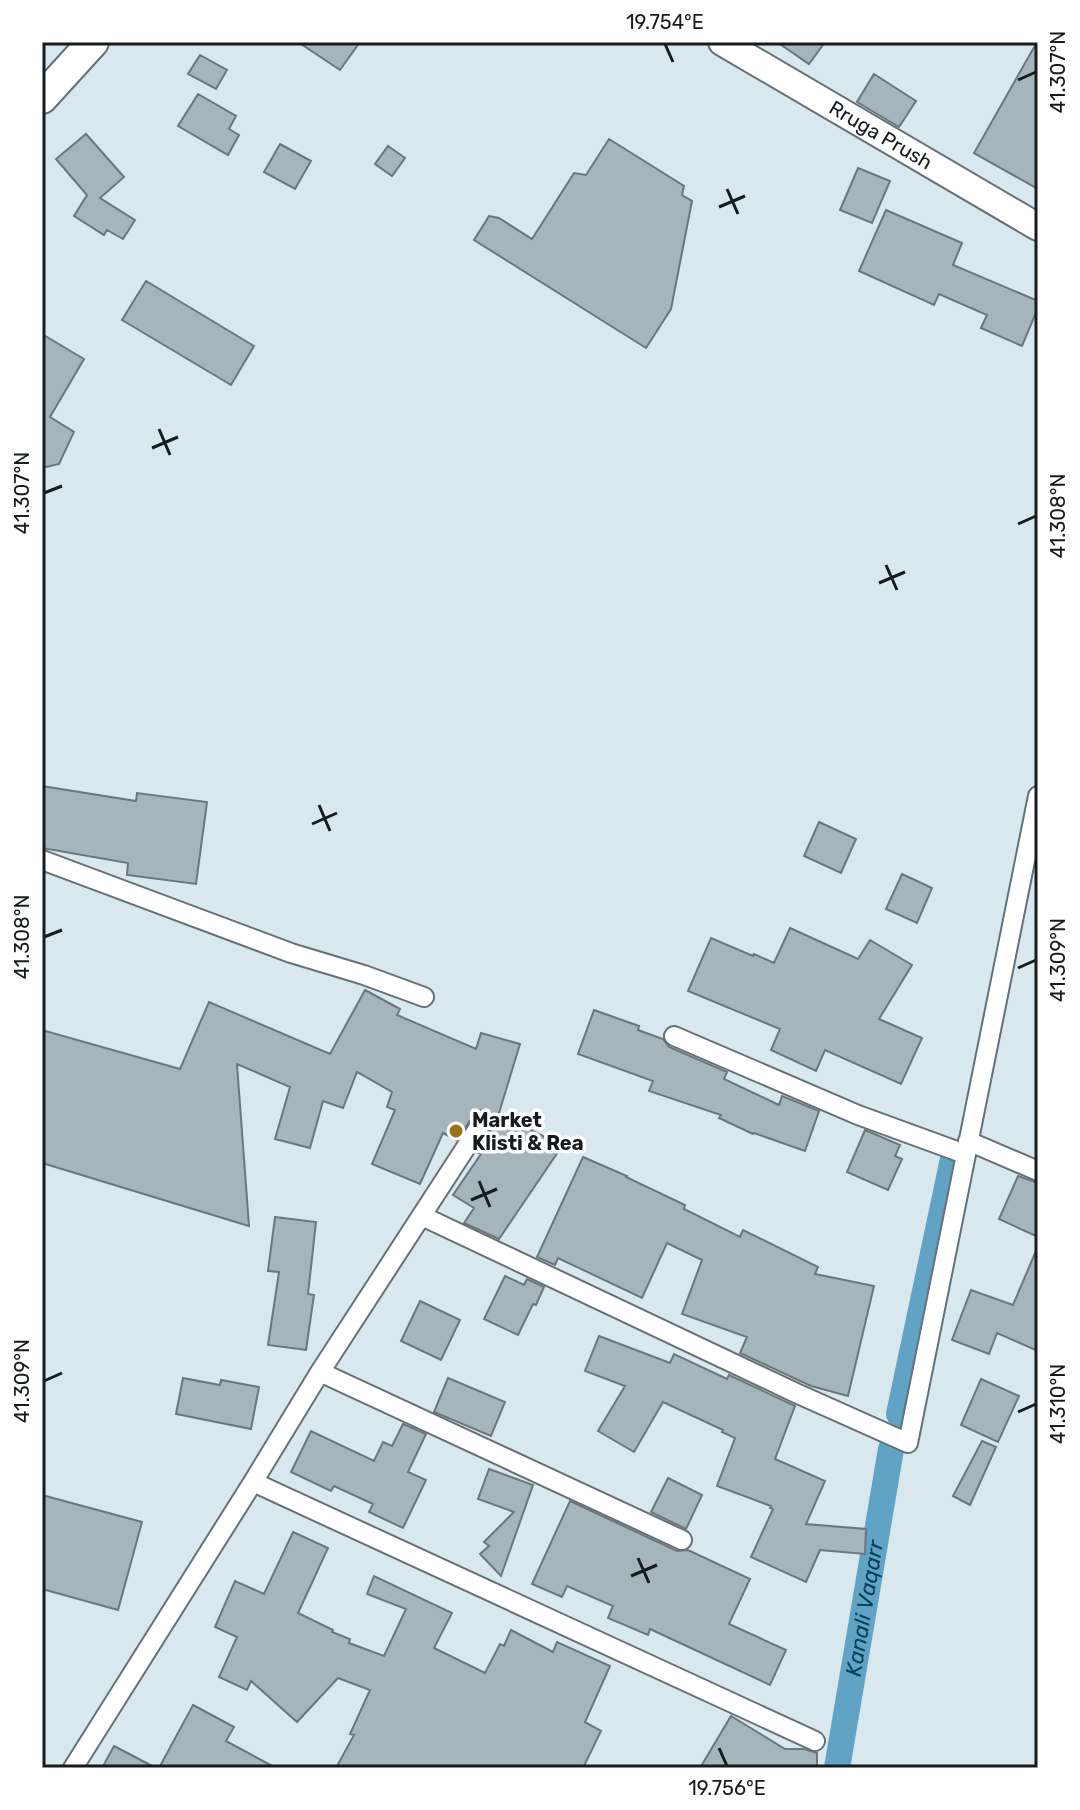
<svg xmlns="http://www.w3.org/2000/svg" width="1080" height="1810" viewBox="0 0 1080 1810" font-family="Rubik,sans-serif">
<style>
.lines{fill:none;stroke-linecap:round;stroke-linejoin:round}
.canal{stroke:#60a3c4;stroke-width:26}
.building{fill:#a6b4bb;stroke:#6a777e;stroke-width:2}
.street-casing{stroke:#647178;stroke-width:22}
.secondary-casing{stroke:#647178;stroke-width:30}
.primary-casing{stroke:#647178;stroke-width:34}
.street{stroke:#fff;stroke-width:18}
.secondary{stroke:#fff;stroke-width:26}
.primary{stroke:#fff;stroke-width:30}
.ticks{fill:none;stroke:#161b1e;stroke-width:3}
.poi-dot{fill:#99711d;stroke:#fff;stroke-width:3}
.labels{text-anchor:middle;stroke-width:7;stroke-linejoin:round;paint-order:stroke}
.street-label{font-size:20px;fill:#161b1e;stroke:#fff}
.poi-label{font-size:20px;font-weight:bold;fill:#161b1e;stroke:#fff;text-anchor:start}
.water-label{font-size:22px;font-style:italic;fill:#064259;stroke:#fff}
.neatline{fill:none;stroke:#161b1e;stroke-width:3}
.ticks-label{font-size:20px;text-anchor:middle;fill:#161b1e}
</style>
<rect width="100%" height="100%" fill="#d9e7ef"/>
<g class="lines">
<!-- canal -->
<g class="canal">
<path d="M899,1414L953,1159"/>
<path id="s1" d="M837,1768L891,1449"/>
</g>
</g>
<!-- building -->
<path class="building" d="M298,42H360L340,70Z
M777,42H825L809,64Z
M1037,42H1038V189L974,153Z
M200,55L227,70L216,89L188,74Z
M874,74L916,101L899,127L857,102Z
M198,94L236,116L229,129L239,135L228,155L178,126Z
M86,134L124,177L100,198L135,220L123,239L107,230L104,235L74,216L87,195L56,159Z
M609,139L684,186L682,195L692,201L671,309L646,348L474,240L489,216L499,218L532,239L574,173L586,175Z
M280,144L311,161L295,189L264,172Z
M388,146L405,158L392,176L375,164Z
M858,168L890,181L872,223L840,210Z
M886,210L962,243L953,265L1038,301V308L1022,346L981,328L987,315L939,294L934,305L859,271Z
M146,281L254,346L231,385L122,320Z
M42,334L84,359L50,417L74,432L59,464L42,468Z
M42,786L136,801L137,793L207,802L196,884L127,875L128,863L42,848Z
M819,822L856,839L841,873L804,856Z
M902,874L932,888L917,923L886,909Z
M790,928L858,959L870,940L912,965L879,1019L922,1038L901,1084L825,1050L816,1071L771,1050L780,1029L688,991L711,938L753,956L754,954L774,963Z
M365,990L400,1009L397,1015L476,1049L481,1033L520,1044L499,1113L562,1146L499,1239L464,1223L474,1208L453,1195L481,1154L477,1152L493,1127L495,1121L493,1115L484,1109L477,1111L456,1140L443,1133L420,1184L372,1164L395,1110L387,1107L392,1092L357,1072L343,1108L323,1101L310,1148L275,1139L290,1087L237,1064L249,1226L42,1163V1030L180,1069L209,1002L330,1054Z
M594,1010L639,1026L638,1030L663,1039L669,1047L727,1072L724,1079L779,1105L782,1096L819,1111L805,1151L754,1133L753,1134L719,1118L721,1115L649,1091L653,1081L578,1054Z
M865,1130L900,1145L895,1156L902,1159L888,1190L847,1172Z
M583,1157L627,1176L626,1177L685,1205L684,1209L740,1237L743,1230L818,1267L815,1274L874,1286L848,1396L811,1386L740,1353L747,1337L682,1314L702,1260L667,1243L642,1298L558,1258L555,1265L537,1257Z
M1018,1176L1038,1183V1237L999,1219Z
M275,1217L316,1222L308,1294L314,1295L306,1350L268,1345L279,1272L268,1271Z
M1038,1246V1351L997,1333L989,1354L952,1340L971,1290L1013,1305Z
M505,1276L524,1285L527,1279L544,1287L536,1305L533,1304L518,1335L484,1319Z
M420,1301L460,1320L441,1360L401,1341Z
M599,1336L670,1363L674,1354L727,1379L729,1375L795,1406L775,1459L825,1481L806,1524L866,1529L865,1554L820,1550L806,1582L751,1557L773,1509L770,1508L771,1506L717,1486L735,1438L722,1432L723,1430L663,1402L634,1452L598,1431L625,1386L585,1371Z
M183,1378L220,1385L221,1380L259,1387L251,1429L176,1414Z
M448,1378L505,1402L491,1436L434,1412Z
M981,1379L1019,1396L998,1442L961,1425Z
M403,1424L426,1434L408,1472L426,1480L403,1528L369,1512L373,1504L334,1486L331,1491L291,1472L311,1431L374,1461L383,1442L392,1446Z
M982,1441L996,1447L970,1505L953,1496Z
M489,1469L533,1485L501,1576L480,1554L489,1546L484,1542L514,1512L478,1499Z
M668,1478L702,1495L686,1529L651,1512Z
M42,1495L142,1522L118,1610L42,1589Z
M570,1501L677,1551L688,1550L750,1579L729,1624L786,1650L770,1685L650,1629L648,1635L608,1618L613,1606L567,1586L562,1597L532,1584Z
M293,1532L328,1548L298,1613L333,1630L332,1632L350,1639L349,1643L384,1656L406,1609L367,1594L374,1576L452,1613L434,1648L485,1673L500,1644L504,1646L511,1630L553,1652L557,1642L610,1666L585,1722L601,1731L583,1768H336L354,1735L350,1734L370,1690L338,1678L297,1722L251,1681L247,1690L219,1677L237,1637L215,1627L235,1581L264,1594Z
M193,1705L234,1727L226,1741L276,1768H159Z
M731,1716L785,1749H804L817,1753V1768H700Z
M114,1746L156,1768H102Z"/>
<g class="lines">
<defs>
<path id="street" d="M42,860L291,953L364,975L424,997
M674,1036L858,1115L965,1154
M968,1141L1038,1171
M422,1216L796,1393L908,1443L1038,796
M320,1372L682,1540
M253,1482L815,1741
M73,1768L253,1482L320,1372L483,1121"/>
<g id="secondary">
<path id="s2" d="M722,42L1038,227"/>
</g>
<path id="primary" d="M42,98L93,42"/>
</defs>
<!-- street casing -->
<use href="#street" class="street-casing"/>
<!-- secondary casing -->
<use href="#secondary" class="secondary-casing"/>
<!-- primary casing -->
<use href="#primary" class="primary-casing"/>
<!-- street -->
<use href="#street" class="street"/>
<!-- secondary -->
<use href="#secondary" class="secondary"/>
<!-- primary -->
<use href="#primary" class="primary"/>
</g>
<!-- ticks -->
<path class="ticks" d="M665,44L673,62M1018,80L1036,72M727,189L738,214M719,207L745,196M159,429L170,455M152,448L178,437M44,493L62,486M1018,524L1036,516M886,565L897,590M879,583L905,572M319,805L330,831M312,824L337,813M44,937L62,930M1018,968L1036,960M479,1181L490,1207M471,1200L497,1189M44,1381L62,1373M1018,1412L1036,1404M638,1558L649,1583M631,1576L657,1565M719,1748L727,1766"/>
<!-- markers -->
<circle class="poi-dot" cx="456" cy="1131" r="8"/>
<g class="labels">
<!-- street labels -->
<g class="street-label">
<text dy="7" stroke="none"><textPath href="#s2" startOffset="184">Rruga Prush</textPath></text>
</g>
<!-- poi labels -->
<g class="poi-label">
<text x="472" y="1127">Market<tspan x="472" dy="23">Klisti &amp; Rea</tspan></text>
</g>
<!-- water labels -->
<g class="water-label">
<text dy="8" stroke="none"><textPath href="#s1" startOffset="162">Kanali Vaqarr</textPath></text>
</g>
</g>
<!-- border -->
<rect width="1080" height="1810" fill="none" stroke="#ffffff" stroke-width="88"/>
<rect x="44" y="44" width="992" height="1722" class="neatline"/>
<g class="ticks-label">
<text x="665" y="29">19.754°E</text>
<text transform="translate(1058 72) rotate(-90)" y="7">41.307°N</text>
<text transform="translate(22 493) rotate(-90)" y="7">41.307°N</text>
<text transform="translate(1058 516) rotate(-90)" y="7">41.308°N</text>
<text transform="translate(22 937) rotate(-90)" y="7">41.308°N</text>
<text transform="translate(1058 960) rotate(-90)" y="7">41.309°N</text>
<text transform="translate(22 1381) rotate(-90)" y="7">41.309°N</text>
<text transform="translate(1058 1404) rotate(-90)" y="7">41.310°N</text>
<text x="727" y="1795">19.756°E</text>
</g>
</svg>
